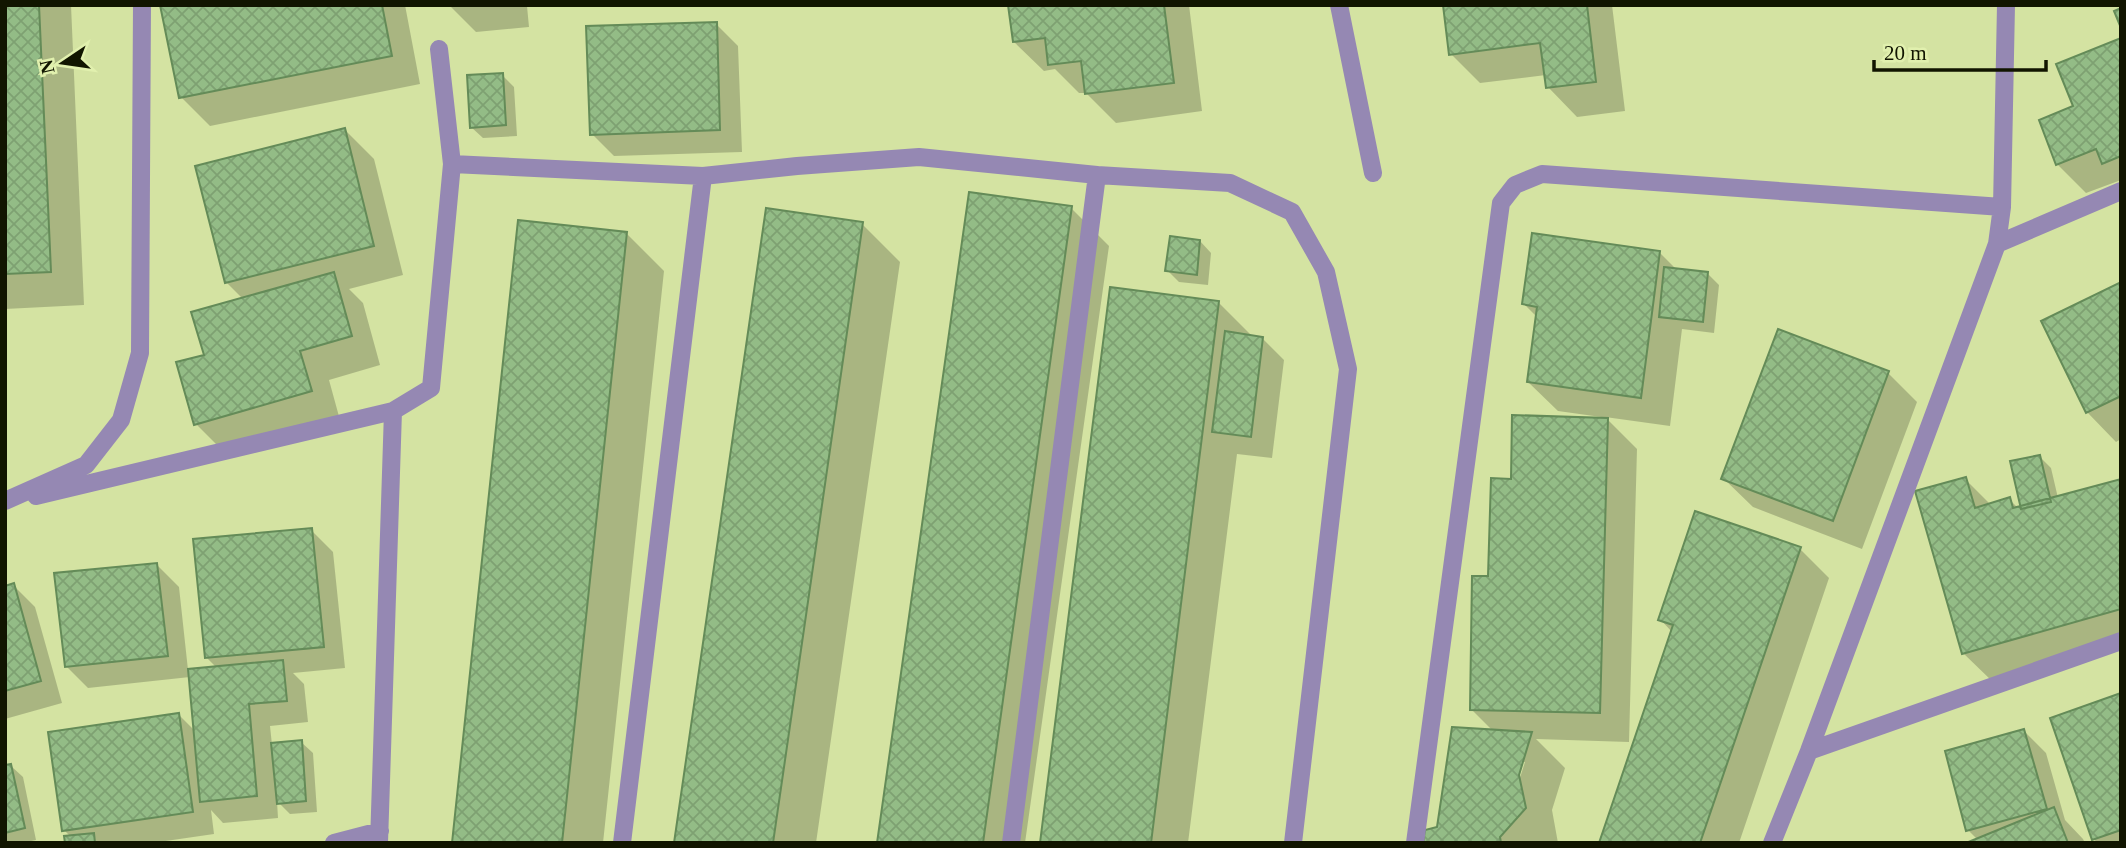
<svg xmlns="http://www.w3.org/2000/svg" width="2126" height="848" viewBox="0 0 2126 848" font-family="Georgia,serif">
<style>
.shadow{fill:#0003;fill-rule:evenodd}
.building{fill:url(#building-cross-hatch);stroke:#648b58;stroke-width:2}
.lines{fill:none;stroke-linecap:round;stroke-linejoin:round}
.minor{stroke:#9588b3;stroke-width:18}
</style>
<defs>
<pattern id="building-cross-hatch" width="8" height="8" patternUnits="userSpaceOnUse" patternTransform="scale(1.75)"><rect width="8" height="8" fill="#93bc86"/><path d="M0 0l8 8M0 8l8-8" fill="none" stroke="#7ea172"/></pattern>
</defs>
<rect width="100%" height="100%" fill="#d4e3a2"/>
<!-- shadow -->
<path class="shadow" d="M5,5H71L84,305L5,309Z
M162,5H405L420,84L210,126L181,97Z
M449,5H535L527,6L529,27L476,32Z
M1010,5H1189L1202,111L1116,123L1086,93H1079L1055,69L1044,71L1014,42Z
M1445,5H1612L1625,111L1577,117L1548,87L1546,75L1480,83L1451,54Z
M716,24L738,46L742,152L614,156L592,134Z
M2121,40V180L2086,193L2057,164L2075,107Z
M502,75L514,87L517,136L483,138L471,127Z
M345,130L374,159L403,275L349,289L363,303L380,365L329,380L340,420L225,453L196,424L207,356L243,299L227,283L197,167Z
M1071,208L1109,246L1025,843H879Z
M862,224L900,262L816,843H676Z
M626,233L664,271L603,843H453Z
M1200,241L1211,253L1208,285L1179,282L1167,270Z
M1659,252L1677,270L1707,273L1719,285L1714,333L1682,329L1670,426L1605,417L1637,449L1629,742L1536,739L1565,768L1552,810L1558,843H1425L1439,828L1494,732L1471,709L1490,578L1512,481L1601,419V417L1558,411L1528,382L1537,317L1524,304ZM1521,762H1525L1518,784L1515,783Z
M2121,284V439L2116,442L2087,412Z
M1219,303L1253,337L1262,338L1284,360L1272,458L1237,454L1188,843H1041Z
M1888,373L1917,402L1862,549L1753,507L1723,478Z
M2040,457L2051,468L2058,498L2121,480V646L1993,682L1963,653L1965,479L1991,505L2009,499L2019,509L2022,508Z
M311,530L333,552L345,668L293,673L304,684L308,722L270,726L272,745L301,742L313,753L317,812L290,814L277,801L278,818L223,823L211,810L214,834L152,843H67L71,837L64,830L179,715L195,731L190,677L88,688L66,666L157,565L179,587L188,670L217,668L206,657Z
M1800,549L1829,578L1739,843H1601L1672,632L1660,619Z
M13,585L35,607L62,703L5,719V587Z
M2121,695V843H2097L2094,839Z
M2024,731L2046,753L2065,820L2083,839L2085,843H1971L1978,840L1968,830Z
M11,766L23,777L36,840L22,843H5V767Z"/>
<!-- building -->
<path class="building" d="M5,5H39L51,272L5,274Z
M160,5H382L392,56L179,98Z
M1008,5H1164L1174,83L1085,94L1081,61L1048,65L1045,38L1013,42Z
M1443,5H1587L1596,82L1546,88L1540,43L1449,55Z
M2121,8V28L2114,11Z
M717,22L720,130L590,135L586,26Z
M2121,38V156L2102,164L2096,149L2056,165L2039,120L2073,106L2056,64Z
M503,73L506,125L470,128L467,75Z
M345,128L374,246L225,283L195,166Z
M969,192L1072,206L983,843H877Z
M766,208L863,222L773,843H674Z
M518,220L627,232L562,843H452Z
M1532,233L1660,251L1641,398L1527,382L1537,307L1522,304Z
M1170,236L1200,240L1197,275L1165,271Z
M1664,267L1708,272L1703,322L1659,317Z
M334,272L352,336L300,351L312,391L194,425L176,362L204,355L191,312Z
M2121,282V396L2086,413L2041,321Z
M1110,287L1219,301L1151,843H1040Z
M1778,329L1889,371L1833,521L1721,479Z
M1225,331L1263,337L1251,437L1212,432Z
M1512,415L1608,418L1600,713L1470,710L1472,576H1488L1491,478L1511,479Z
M2040,455L2051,502L2021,509L2010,461Z
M1966,477L1975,508L2010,497L2013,508L2121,479V609L1962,654L1915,491Z
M1695,511L1801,547L1700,843H1599L1673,625L1658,620Z
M312,528L324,647L205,658L193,539Z
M157,563L168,656L65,667L54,573Z
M14,583L41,681L5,691V586Z
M283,660L287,701L249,704L257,796L200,802L188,669Z
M2121,693V830L2092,840L2050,718Z
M179,713L193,812L62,831L48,732Z
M1452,727L1532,732L1519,775L1526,808L1500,837L1501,843H1423L1425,830L1437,827Z
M2024,729L2047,809L1966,831L1945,751Z
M302,740L306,801L277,804L271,743Z
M11,764L25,828L5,833V765Z
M2054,807L2068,843H1966Z
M94,833L95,843H65L64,836Z"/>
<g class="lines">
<!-- minor -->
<path class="minor" d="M1339,5L1373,173
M452,164L703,176L797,166L919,157L1097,175L1230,183L1292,212L1326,272L1348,369L1293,843
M1997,244L2121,191
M36,496L393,411
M5,501L86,465L121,420L140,353L142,5
M1809,751L2121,641
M334,843L380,831
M379,843L393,411L431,388L452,164L439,49
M622,843L703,176
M1011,843L1097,175
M1415,843L1501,203L1515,185L1542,174L2002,207
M1772,843L1809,751L1997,244L2002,207L2006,5"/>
</g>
<!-- border -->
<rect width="2126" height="848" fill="none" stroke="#111500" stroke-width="14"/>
<!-- north arrow -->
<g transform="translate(63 63) rotate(257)" stroke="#e1f0ae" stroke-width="5" paint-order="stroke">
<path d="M0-5L12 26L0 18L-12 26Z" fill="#111500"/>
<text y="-10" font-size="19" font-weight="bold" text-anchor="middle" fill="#111500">N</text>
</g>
<!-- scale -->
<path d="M1874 60v10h172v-10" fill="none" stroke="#111500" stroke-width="3.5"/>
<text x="1884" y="60" font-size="21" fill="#111500" stroke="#e1f0ae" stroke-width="5" paint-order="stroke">20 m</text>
</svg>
